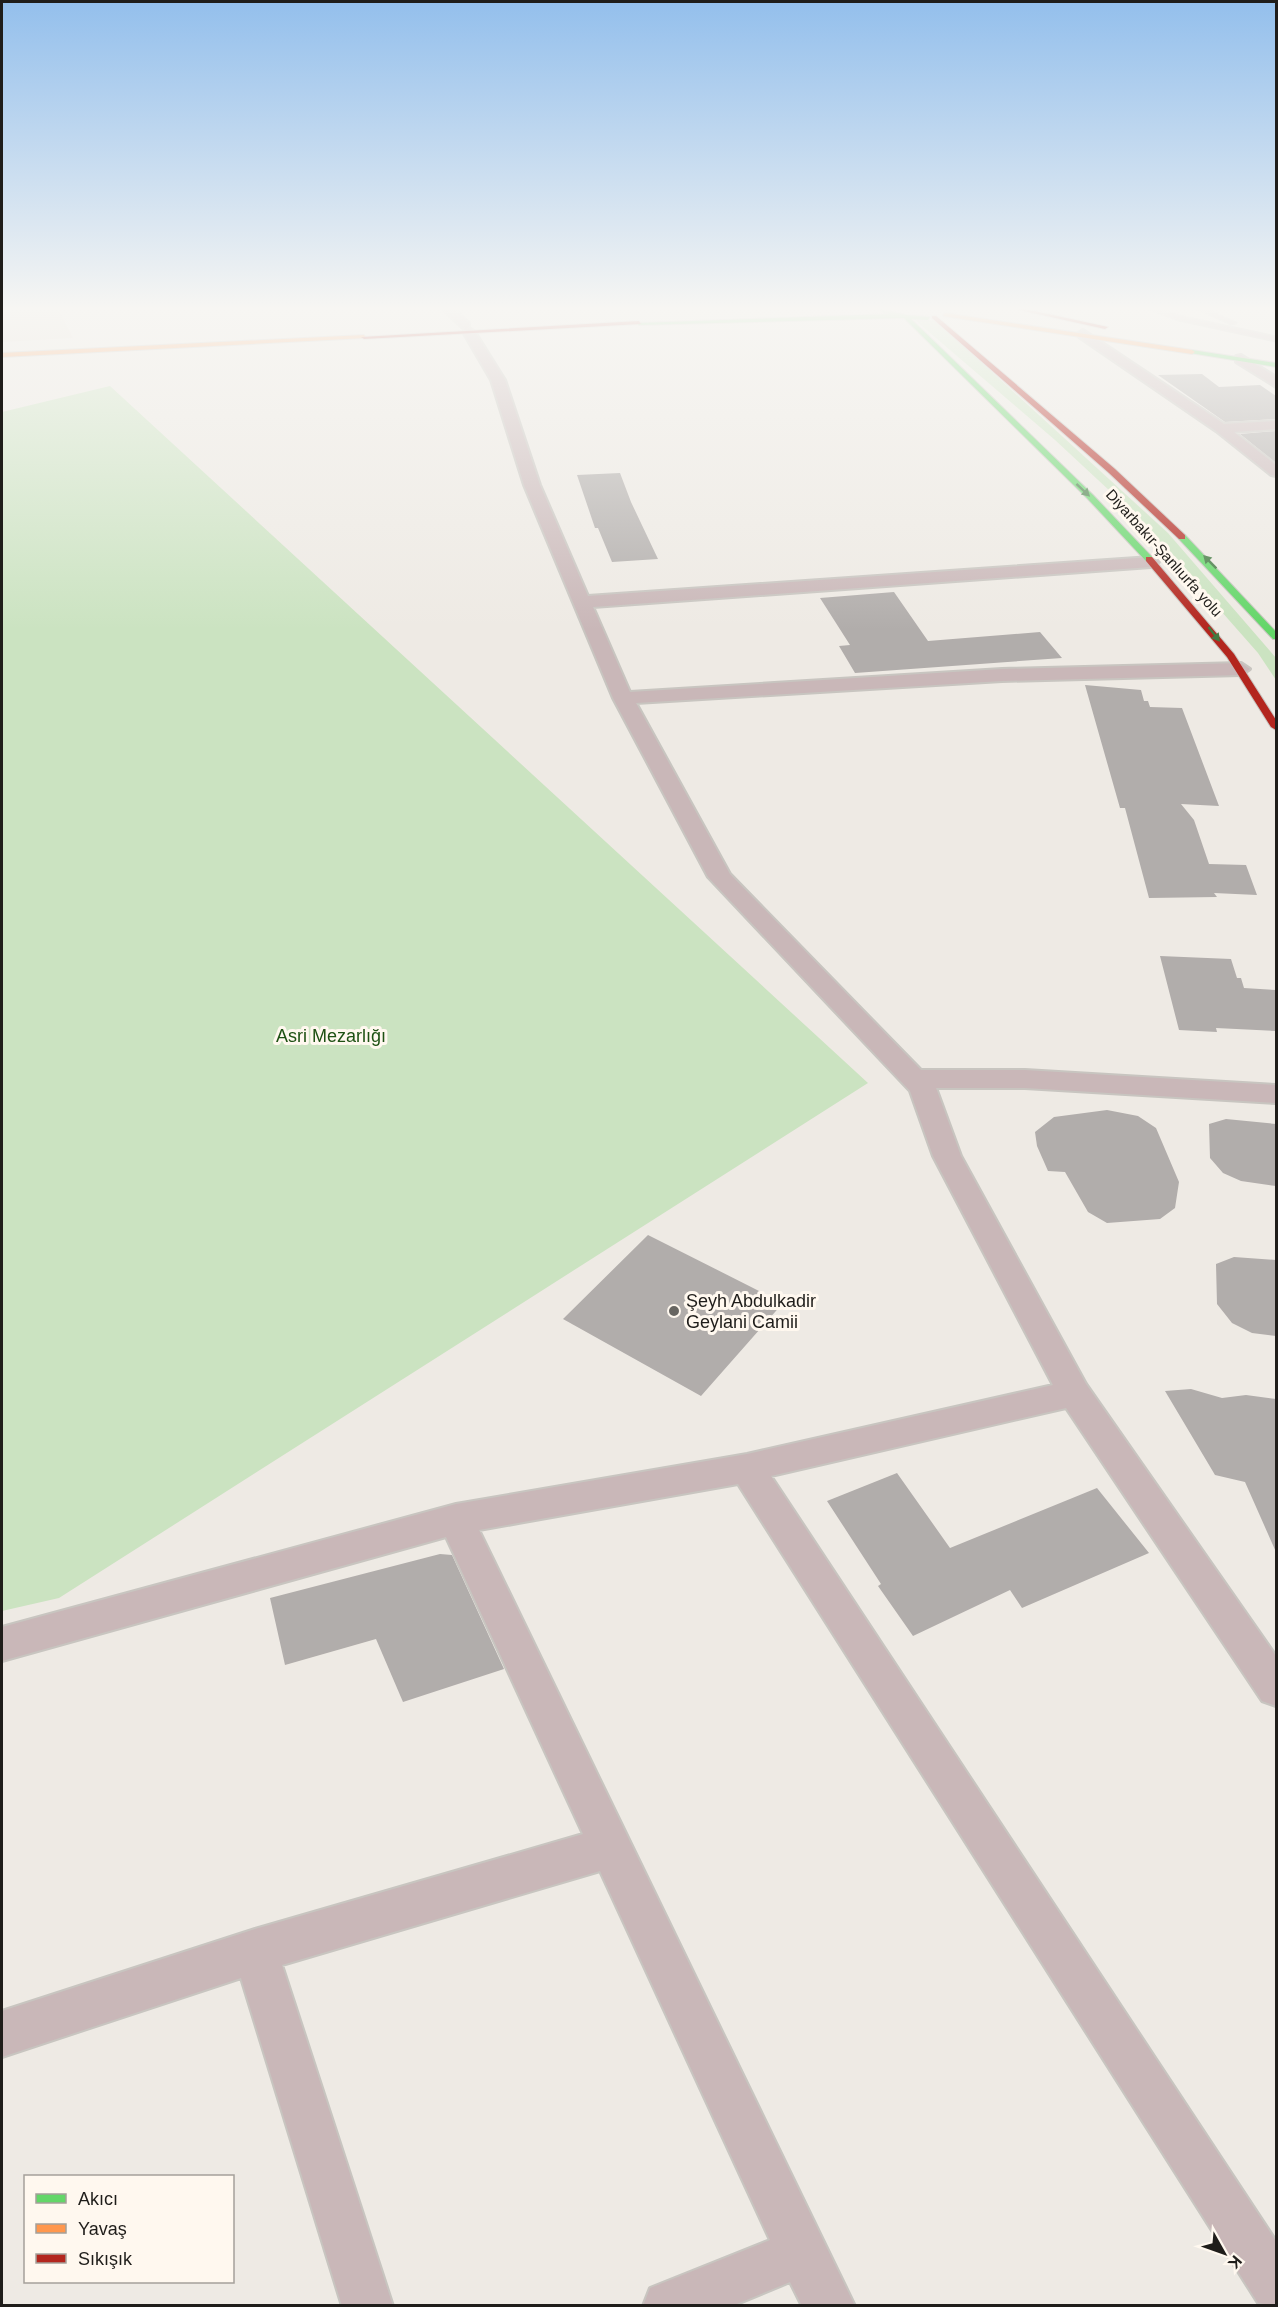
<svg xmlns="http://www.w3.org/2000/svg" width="1278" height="2307" viewBox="0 0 1278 2307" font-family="Arial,sans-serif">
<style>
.built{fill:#e4ddd2}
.green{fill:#cbe3c1}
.building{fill:#b1adab}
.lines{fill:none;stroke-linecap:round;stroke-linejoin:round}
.lane-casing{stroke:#c8c5c0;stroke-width:3}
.street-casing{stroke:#c8c5c0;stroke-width:4}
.fast-casing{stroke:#c8c5c0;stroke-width:2}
.slow-casing{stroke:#c8c5c0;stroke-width:2}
.jam-casing{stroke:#c8c5c0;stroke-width:2}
.lane{fill:#c9b7b8;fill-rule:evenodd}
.street{fill:#c9b7b8;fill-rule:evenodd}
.fast{fill:#63d668;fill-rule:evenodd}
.slow{fill:#ff974d;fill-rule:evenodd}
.jam{fill:#b3261e;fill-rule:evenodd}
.oneway{fill:#417a41}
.poi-dot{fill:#676561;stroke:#fff8ef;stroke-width:2}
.labels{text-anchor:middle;stroke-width:6;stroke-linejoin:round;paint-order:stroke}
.far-street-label{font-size:15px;fill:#1f1d1a;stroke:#fff8ef}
.park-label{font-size:18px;fill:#1e5113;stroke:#fff8ef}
.poi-label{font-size:18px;fill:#1f1d1a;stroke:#fff8ef;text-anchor:start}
</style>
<rect width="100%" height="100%" fill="#eeeae4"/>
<!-- built -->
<path class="built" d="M2,307H57L73,338L2,342Z"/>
<!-- green -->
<path class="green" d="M915,320H935L1168,533L1276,658V680L1258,653L1139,518L1055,440Z
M110,386L868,1083L59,1598L2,1611V412Z"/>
<!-- building -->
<path class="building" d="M1202,374L1219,387L1260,385L1276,396V419L1225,422L1158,375Z
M1276,431V463L1240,434Z
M620,473L631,502L658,559L612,562L598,528H595L577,475Z
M894,592L928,641L1040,632L1062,658L855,673L839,646L850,645L820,598Z
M1085,685L1141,690L1144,701H1148L1150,707L1182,708L1219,806L1181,804L1194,820L1209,864L1246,865L1257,895L1214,893L1217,897L1149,898L1125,808H1120Z
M1160,956L1231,959L1237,978H1241L1244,988L1276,990V1031L1216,1028L1217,1032L1179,1030Z
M1107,1110L1138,1116L1156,1128L1179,1182L1175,1208L1160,1219L1107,1223L1088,1212L1065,1172L1048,1171L1037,1146L1035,1132L1054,1117Z
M1226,1119L1276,1124V1186L1241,1181L1223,1173L1210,1158L1209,1124Z
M648,1235L783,1303L701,1396L563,1319Z
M1234,1257L1276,1260V1336L1252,1333L1232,1323L1217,1304L1216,1264Z
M1191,1389L1222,1398L1246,1395L1276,1399V1552L1245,1482L1215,1475L1165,1391Z
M897,1473L950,1548L1097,1488L1149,1553L1022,1608L1010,1590L913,1636L878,1586L881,1584L827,1501Z
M440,1554L452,1555L504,1669L403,1702L376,1639L285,1665L270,1598Z"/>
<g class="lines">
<defs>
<path id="lane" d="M1144,307H1152L1183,317L1276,337V341L1179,320Z
M1193,307H1201L1236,323L1231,324Z"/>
<path id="street" d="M440,307H452L469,323V328L475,332L505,380L540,485L588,596L1151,557L1159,562L1151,567L593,607L630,692L1002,669L1241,663L1250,669L1241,675L1002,681L636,703L730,874L921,1070H1025L1276,1085V1103L1025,1088H936L961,1156L1086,1384L1276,1656V1706L1262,1701L1066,1408L771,1476L1276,2241V2306L1258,2303L738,1484L479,1530L855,2306H802L790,2282L732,2306H643L650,2288L770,2240L600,1871L282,1965L393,2306H342L241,1978L2,2057V2011L255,1929L583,1834L446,1537L2,1661V1627L456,1504L747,1454L1053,1385L933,1156L910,1091L708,877L613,698L524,485L491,380L463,332L465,330Z
M1083,330L1224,424L1276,421V429L1234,432L1276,465V476L1271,475L1216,431L1079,337L1077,334Z
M1241,355L1276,377V387L1236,362V356Z"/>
<path id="fast" d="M879,307H885L886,310L906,315L930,317L928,320L911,319L1093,495L1152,557V561H1146L1087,498L904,318L639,325L636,323L890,314L882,312Z
M1192,350L1276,363V367L1190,353Z
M1179,535H1185L1276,632V639H1273L1179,539Z"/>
<path id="slow" d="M945,313L1192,350L1195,352L1192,354L943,316Z
M364,335L366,338L2,357V353Z"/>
<path id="jam" d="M1006,307H1016L1108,327L1105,329Z
M932,316H936L1115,469L1185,535V539H1179L1109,473L932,318Z
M639,321L641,324L364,339L361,337Z
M1146,557H1152L1234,654L1276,720V730L1271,727L1227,657L1146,561Z"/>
</defs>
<!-- lane casing -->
<use href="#lane" class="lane-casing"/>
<!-- street casing -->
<use href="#street" class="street-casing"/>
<!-- fast casing -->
<use href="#fast" class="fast-casing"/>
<!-- slow casing -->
<use href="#slow" class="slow-casing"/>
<!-- jam casing -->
<use href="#jam" class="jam-casing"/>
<!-- lane -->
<use href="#lane" class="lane"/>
<!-- street -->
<use href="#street" class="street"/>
<!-- fast -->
<use href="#fast" class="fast"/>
<!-- slow -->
<use href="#slow" class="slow"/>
<!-- jam -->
<use href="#jam" class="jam"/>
</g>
<!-- one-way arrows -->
<defs><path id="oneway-solid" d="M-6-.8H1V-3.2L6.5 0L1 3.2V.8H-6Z" transform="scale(1.5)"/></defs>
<g class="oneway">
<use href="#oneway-solid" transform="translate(1083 490) rotate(43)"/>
<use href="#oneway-solid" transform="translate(1210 562) rotate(-135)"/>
<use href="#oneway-solid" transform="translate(1214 634) rotate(52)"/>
</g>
<!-- sky -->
<linearGradient id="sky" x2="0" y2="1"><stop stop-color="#93bfec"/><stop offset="0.49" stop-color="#f7f6f3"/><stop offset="1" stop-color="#f7f6f3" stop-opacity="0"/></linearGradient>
<rect width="1278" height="630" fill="url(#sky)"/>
<!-- markers -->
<circle class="poi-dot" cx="674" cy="1311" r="6"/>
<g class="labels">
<!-- far-street labels -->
<g class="far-street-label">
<text transform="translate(1164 553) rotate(48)" y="5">Diyarbakır-Şanlıurfa yolu</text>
</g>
<!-- park labels -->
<g class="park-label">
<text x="331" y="1042">Asri Mezarlığı</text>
</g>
<!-- poi labels -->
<g class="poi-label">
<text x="686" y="1307">Şeyh Abdulkadir<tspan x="686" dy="21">Geylani Camii</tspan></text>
</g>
</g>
<!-- border -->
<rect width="1278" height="2307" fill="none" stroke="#1f1d1a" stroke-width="6"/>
<!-- legend -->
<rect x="24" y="2175" width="210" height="108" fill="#fff8ef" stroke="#a5a09a" stroke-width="1.5"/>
<rect x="36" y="2194" width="30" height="9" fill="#63d668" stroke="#a5a09a" stroke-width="1.5"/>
<text x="78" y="2205" font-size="18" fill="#1f1d1a">Akıcı</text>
<rect x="36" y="2224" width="30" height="9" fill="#ff974d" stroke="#a5a09a" stroke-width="1.5"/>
<text x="78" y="2235" font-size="18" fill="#1f1d1a">Yavaş</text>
<rect x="36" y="2254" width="30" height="9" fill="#b3261e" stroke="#a5a09a" stroke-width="1.5"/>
<text x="78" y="2265" font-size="18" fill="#1f1d1a">Sıkışık</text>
<!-- north arrow -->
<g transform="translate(1224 2253) rotate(130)" stroke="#fff8ef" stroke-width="4.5" paint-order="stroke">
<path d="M0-4.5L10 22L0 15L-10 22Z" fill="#1f1d1a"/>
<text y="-9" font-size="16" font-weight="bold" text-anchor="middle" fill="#1f1d1a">K</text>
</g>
</svg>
